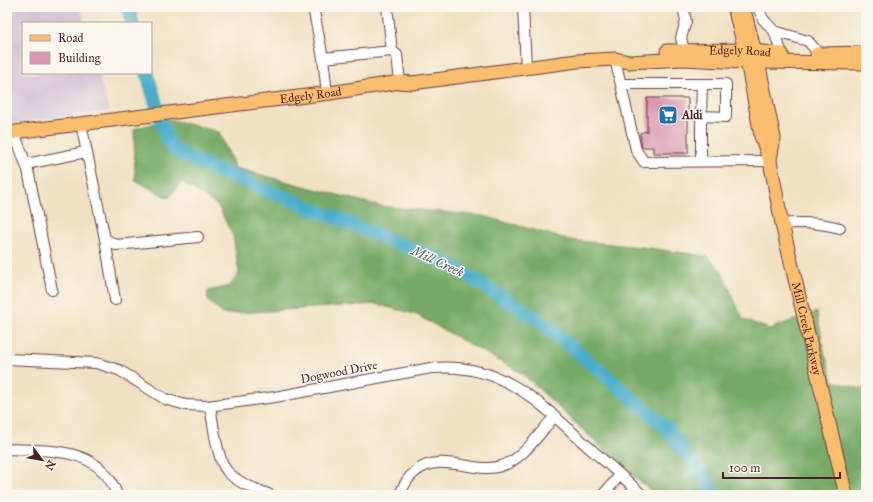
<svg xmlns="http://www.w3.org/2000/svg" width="873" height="502" viewBox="0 0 873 502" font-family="'IM FELL Great Primer',serif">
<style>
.industrial{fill:#ccbed3}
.forest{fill:#75a965;stroke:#606448}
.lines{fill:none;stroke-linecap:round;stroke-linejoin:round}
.river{stroke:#4aadc9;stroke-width:14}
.building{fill:#d897b0}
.minor-casing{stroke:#633c42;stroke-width:12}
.major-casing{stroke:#633c42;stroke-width:15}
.minor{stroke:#fff;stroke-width:10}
.major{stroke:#fbbe6e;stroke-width:13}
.labels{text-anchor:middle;stroke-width:3;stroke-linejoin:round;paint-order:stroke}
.street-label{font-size:12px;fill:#4a1f2b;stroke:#fbf7ec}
.poi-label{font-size:12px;font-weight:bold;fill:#4a1f2b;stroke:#fbf7ec;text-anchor:start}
.water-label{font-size:13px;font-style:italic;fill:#4a586a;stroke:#fbf7ec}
</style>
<rect width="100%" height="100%" fill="#fbf7ec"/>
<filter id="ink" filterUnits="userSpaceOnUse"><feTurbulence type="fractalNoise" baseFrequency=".025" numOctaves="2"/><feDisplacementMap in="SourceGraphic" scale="8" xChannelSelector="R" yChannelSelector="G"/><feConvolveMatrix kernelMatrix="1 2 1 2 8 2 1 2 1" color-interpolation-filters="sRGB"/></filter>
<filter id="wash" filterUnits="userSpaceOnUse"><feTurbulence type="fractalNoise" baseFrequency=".012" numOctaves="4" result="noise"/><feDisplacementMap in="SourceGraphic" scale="16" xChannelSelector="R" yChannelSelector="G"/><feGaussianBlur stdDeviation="0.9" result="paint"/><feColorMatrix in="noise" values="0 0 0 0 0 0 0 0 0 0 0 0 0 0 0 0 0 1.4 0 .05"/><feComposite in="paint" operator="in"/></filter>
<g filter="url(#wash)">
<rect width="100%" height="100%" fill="#f0e1c2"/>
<!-- industrial -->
<path class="industrial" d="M7,7H80L85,23H23V73H98L109,111L7,124Z"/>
<!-- forest -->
<path class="forest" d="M169,119L219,132L235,168L380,206L483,216L570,240L641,247L707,256L721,270L743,319L769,329L817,312L824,350L833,381L866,390V495H656L627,471L523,374L415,314L375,304L223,314L207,300L208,291L230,286L239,273L233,236L218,206L182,182L168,198L135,180L134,129Z"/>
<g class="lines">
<!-- river -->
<path class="river" d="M128,7L132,23
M147,73L166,138L176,151L200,163L449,264L542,322L668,429L716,495"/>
</g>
<g id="blocks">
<!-- building -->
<path class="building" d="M647,98H688V153H653V147H642L640,133L647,131Z"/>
</g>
</g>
<g filter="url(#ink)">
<use href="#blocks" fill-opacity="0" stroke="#633c42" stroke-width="1"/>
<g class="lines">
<defs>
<path id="minor" d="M313,7L323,58L327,93
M387,7L392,51L397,55L400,82
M523,7L526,68
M683,7L686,21L681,38L684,50
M758,7L763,19L774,31
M782,54L774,31L808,41L819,54
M323,58L392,51
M615,59L636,150L644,162L770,161
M621,84H726V117L701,116L702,84
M81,124L105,239L116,245L198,237
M14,132L28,170L52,290
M701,161V116
M26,164L86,152
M782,224C802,222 822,223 840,228
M105,239L115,300
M7,359L96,363L119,370L165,399L186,405L208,406L275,397L431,368C501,362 537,400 585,444C604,461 624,477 642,495
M210,406C213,422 217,460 227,471C237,483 256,489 270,495
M7,449C49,451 101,446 117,495
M400,495C403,486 407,478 415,472C441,450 474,475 501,466C523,460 540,432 555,416
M603,495L620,475"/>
<g id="major">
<path id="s1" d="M734,7L745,50L761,136L770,161L782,224L846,495"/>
<path d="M745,14L760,71L774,138L770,159"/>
<path id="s2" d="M667,51L745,50L782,54"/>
<path d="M817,54L866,53"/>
<path id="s3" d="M7,133L330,93L400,82L412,83L577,61L615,59L629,62L683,59L746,62L866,63"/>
</g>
</defs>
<!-- minor casing -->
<use href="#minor" class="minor-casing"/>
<!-- major casing -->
<use href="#major" class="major-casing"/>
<!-- minor -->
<use href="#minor" class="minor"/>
<!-- major -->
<use href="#major" class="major"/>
</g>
</g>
<!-- icons -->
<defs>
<symbol id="supermarket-square" viewBox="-11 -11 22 22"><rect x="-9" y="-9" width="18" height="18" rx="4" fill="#1f6fb2" stroke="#fbf7ec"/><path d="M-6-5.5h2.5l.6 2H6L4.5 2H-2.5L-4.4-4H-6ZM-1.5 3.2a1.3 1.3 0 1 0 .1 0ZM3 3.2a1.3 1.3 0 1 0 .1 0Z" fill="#fff"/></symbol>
</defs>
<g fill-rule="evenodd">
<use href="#supermarket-square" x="657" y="104" width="22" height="22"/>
</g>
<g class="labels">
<!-- street labels -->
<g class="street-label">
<text dy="4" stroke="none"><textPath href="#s2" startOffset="73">Edgely Road</textPath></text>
<text dy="4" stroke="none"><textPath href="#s3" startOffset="306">Edgely Road</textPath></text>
<text dy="4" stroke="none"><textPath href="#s1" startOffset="330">Mill Creek Parkway</textPath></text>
<text transform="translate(339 372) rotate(-11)" y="4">Dogwood Drive</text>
</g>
<!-- poi labels -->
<g class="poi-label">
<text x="682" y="119">Aldi</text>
</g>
<!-- water labels -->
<g class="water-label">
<text transform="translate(438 261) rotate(25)" y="5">Mill Creek</text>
</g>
</g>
<!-- margin -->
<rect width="873" height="502" fill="none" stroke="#fbf7ec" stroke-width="24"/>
<!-- legend -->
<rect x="22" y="22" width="130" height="52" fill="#fbf7ec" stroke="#b4a19f"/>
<rect x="30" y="35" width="20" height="6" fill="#fbbe6e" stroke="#b4a19f"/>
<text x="58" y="42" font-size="12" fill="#4a1f2b">Road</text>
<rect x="30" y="52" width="20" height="12" fill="#d897b0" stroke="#b4a19f"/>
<text x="58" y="62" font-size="12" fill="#4a1f2b">Building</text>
<!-- north arrow -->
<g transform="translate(42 460) rotate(122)" stroke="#fbf7ec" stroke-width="3" paint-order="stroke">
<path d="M0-3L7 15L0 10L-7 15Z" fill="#4a1f2b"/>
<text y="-6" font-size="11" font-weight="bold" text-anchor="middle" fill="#4a1f2b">N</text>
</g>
<!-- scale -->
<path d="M723 472v6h117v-6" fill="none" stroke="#4a1f2b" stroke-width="2"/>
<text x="729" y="472" font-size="12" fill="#4a1f2b" stroke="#fbf7ec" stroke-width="3" paint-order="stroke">100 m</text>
</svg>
